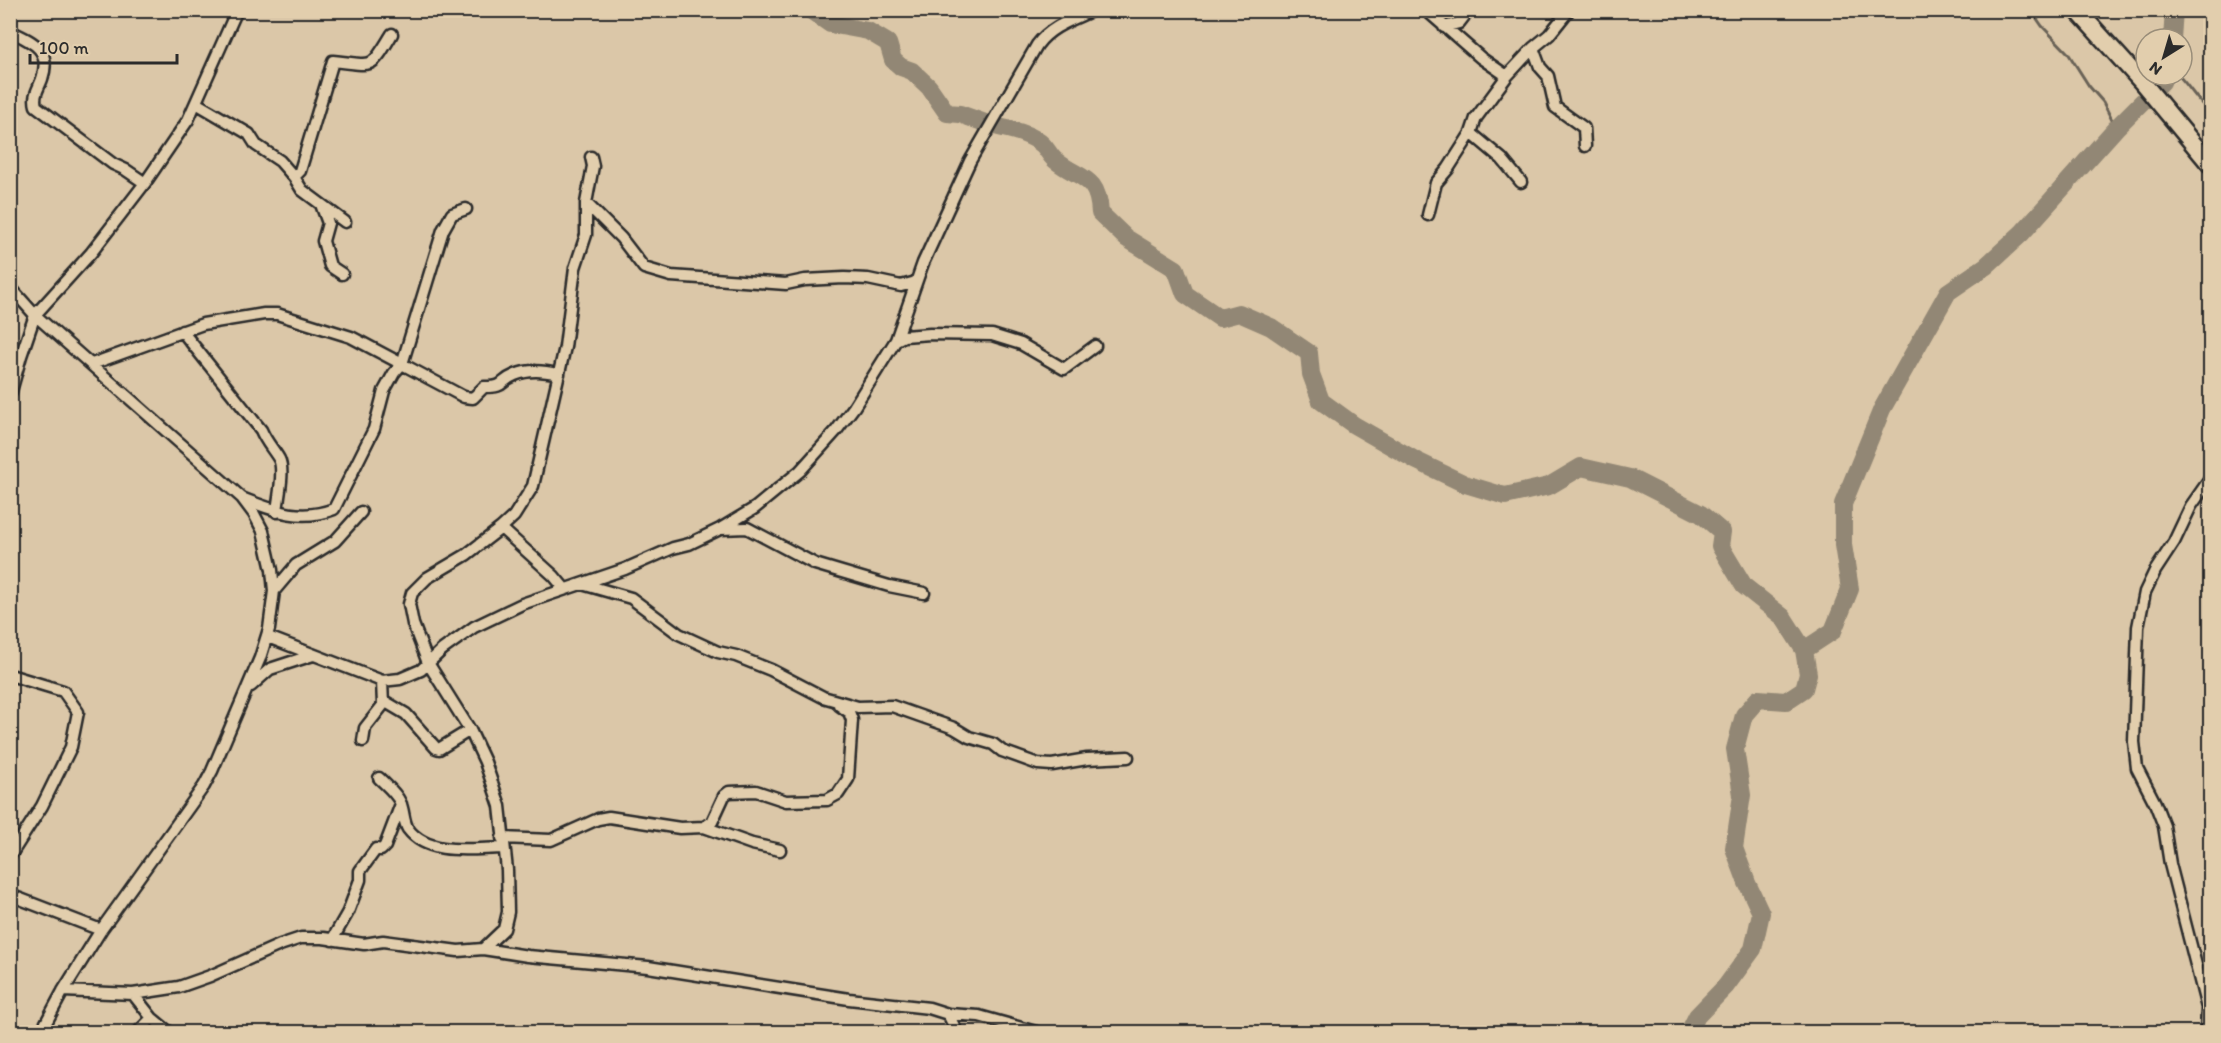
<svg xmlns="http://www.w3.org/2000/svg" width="2221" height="1043" viewBox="0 0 2221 1043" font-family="Itim,sans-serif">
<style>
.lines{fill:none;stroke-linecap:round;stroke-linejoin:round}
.stream{stroke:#696257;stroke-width:3}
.river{stroke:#928774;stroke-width:18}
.street-casing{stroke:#2b2b2b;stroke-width:15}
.primary-casing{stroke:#2b2b2b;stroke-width:21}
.street{stroke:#e2cead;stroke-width:10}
.primary{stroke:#e2cead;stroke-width:16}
</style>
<rect width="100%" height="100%" fill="#dbc7a8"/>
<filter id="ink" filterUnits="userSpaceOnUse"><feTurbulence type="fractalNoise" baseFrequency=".0167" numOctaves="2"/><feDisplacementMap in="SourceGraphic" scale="12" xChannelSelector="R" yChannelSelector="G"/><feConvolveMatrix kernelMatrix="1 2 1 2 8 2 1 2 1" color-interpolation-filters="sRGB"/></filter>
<g filter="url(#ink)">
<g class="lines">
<!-- stream -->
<path class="stream" d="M2031,10L2042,26L2068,53L2089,86L2103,102L2116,128
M2178,75C2190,87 2197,101 2210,112"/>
<!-- river -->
<path class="river" d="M810,10L830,24L868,31L888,43L893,60L901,67L912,71L929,87L947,113L960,114L988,124
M2172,39L2174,10
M995,126C1011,130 1030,133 1043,145C1047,149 1050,156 1055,160C1079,180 1098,174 1100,213L1126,238L1176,269L1185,294L1220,318L1239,313L1271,327L1309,353L1311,374L1321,401L1354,425L1417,461L1465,484L1505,496L1549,486L1581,467L1630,478L1701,514L1722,532L1720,546L1744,586L1783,617L1804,650L1808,674L1804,689L1786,701L1758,699L1744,715L1735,749L1742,795L1734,848L1747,883L1761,913L1753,949L1726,986L1697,1016L1689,1032
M1804,650L1833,631L1850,589L1843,545V504L1882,409L1948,292L1986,266L2022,233L2116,128L2162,82L2165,75"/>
<defs>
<path id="street" d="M1426,10L1481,58L1507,76
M1444,27L1459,23L1469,10
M10,31C33,42 52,49 42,79C38,90 33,95 36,106L113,164L126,170L145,183
M1533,48L1540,67L1548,76L1555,107L1584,128L1585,146
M196,103L249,134L256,145L280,161L294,177L302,190L345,222
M1471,133L1502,159L1521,182
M294,177L300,171L333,61C375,65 370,71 392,34
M586,203L621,238L644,268L671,276L786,284L805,280L844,278L868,279L901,286L916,282
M322,207L328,223L323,241L330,266L342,274
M1428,215L1436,183L1448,169L1471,133L1476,118L1507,76L1533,48L1549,35L1569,10
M10,287L35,315L242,498L254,514L263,531L272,570L274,591L269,629L260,658L212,771L204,786L101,930L63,991L41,1032
M182,331L261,430C266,442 273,449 279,459C285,471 278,499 277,512
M896,340L904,336L930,334L992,335L1021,344L1064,369L1095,346
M92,364L203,324L264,314H277L351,337L402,364L443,230L452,214L466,209
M10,395L21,356L35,315L91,253L145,183L188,120L237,10
M244,499C275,511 301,522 334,509L374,429L384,391L394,373L402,364L464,397L473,398L484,387C507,387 498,382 515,375C530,369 543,371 559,374
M721,529L747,528L815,564L889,586L924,593
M582,584L631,598L679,634L718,652L736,656L771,670L823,697L858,707L892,706L954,728L969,737L993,744L1002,751L1038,764L1052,765L1087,759L1128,757
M564,588L554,576L501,528L514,516L533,486L565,347L575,268L586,235V203L593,166L591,157
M274,591L296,565L335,541L361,512
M268,637L382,681L400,679L421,670L442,650L474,627L522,604L625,569L673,548L689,544L720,529L755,508L800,471L836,431L854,407L896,340L923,263L970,161L1037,45C1051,26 1072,20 1093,10
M10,675L63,691L78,712L71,747L42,806L10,856
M251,686L270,669L313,655
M384,701L406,714L436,748L439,749L470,730
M363,741L365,728L383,705L382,681
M379,778C386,785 396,793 400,802C404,810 403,821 408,829C429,857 474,848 504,848
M704,827L752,844L780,850
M502,838L551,840L598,819L609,817L680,828L704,827L712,822L724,796L729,792L756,791L786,801L827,800L838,794L848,779L852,720L849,712L839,705
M10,895L101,930
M332,940L348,912L360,880V871L376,849L381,850L385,846L401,804
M483,949L504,929L508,912L507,870L500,806L485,762L470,730L428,663L413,624L409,604L412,593L427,578L466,555L501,528
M63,991L133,994L179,987L210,976L280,945L301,938H323L364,944L383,941L458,951L483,949L528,956L648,967L849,999L929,1008L948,1014L979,1016L1036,1032
M133,994L152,1018L169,1032
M948,1014L957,1032
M138,1032L152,1018
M2206,1032L2207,1008L2170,864L2164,826L2155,803L2137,768L2134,742L2138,627L2145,592L2155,571L2174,542L2191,506L2210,479"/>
<path id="primary" d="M2077,10L2142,82L2210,164"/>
</defs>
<!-- street casing -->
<use href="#street" class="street-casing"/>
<!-- primary casing -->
<use href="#primary" class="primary-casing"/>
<!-- street -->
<use href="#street" class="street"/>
<!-- primary -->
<use href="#primary" class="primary"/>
</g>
</g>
<!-- margin -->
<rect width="2221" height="1043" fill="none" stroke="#e2cead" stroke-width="36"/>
<rect x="18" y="18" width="2185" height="1007" fill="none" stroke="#2b2b2b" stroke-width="2" filter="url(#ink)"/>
<!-- north arrow -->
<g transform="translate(2164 57) rotate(217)"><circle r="28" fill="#e2cead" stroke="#998d79" stroke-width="1.5"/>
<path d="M0-4.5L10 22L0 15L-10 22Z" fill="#2b2b2b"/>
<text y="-9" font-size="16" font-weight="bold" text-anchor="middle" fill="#2b2b2b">N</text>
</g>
<!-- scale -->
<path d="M30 54v9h147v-9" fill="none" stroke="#2b2b2b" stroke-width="3"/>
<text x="39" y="54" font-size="18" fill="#2b2b2b" stroke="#e2cead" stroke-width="4.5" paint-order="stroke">100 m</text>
</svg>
